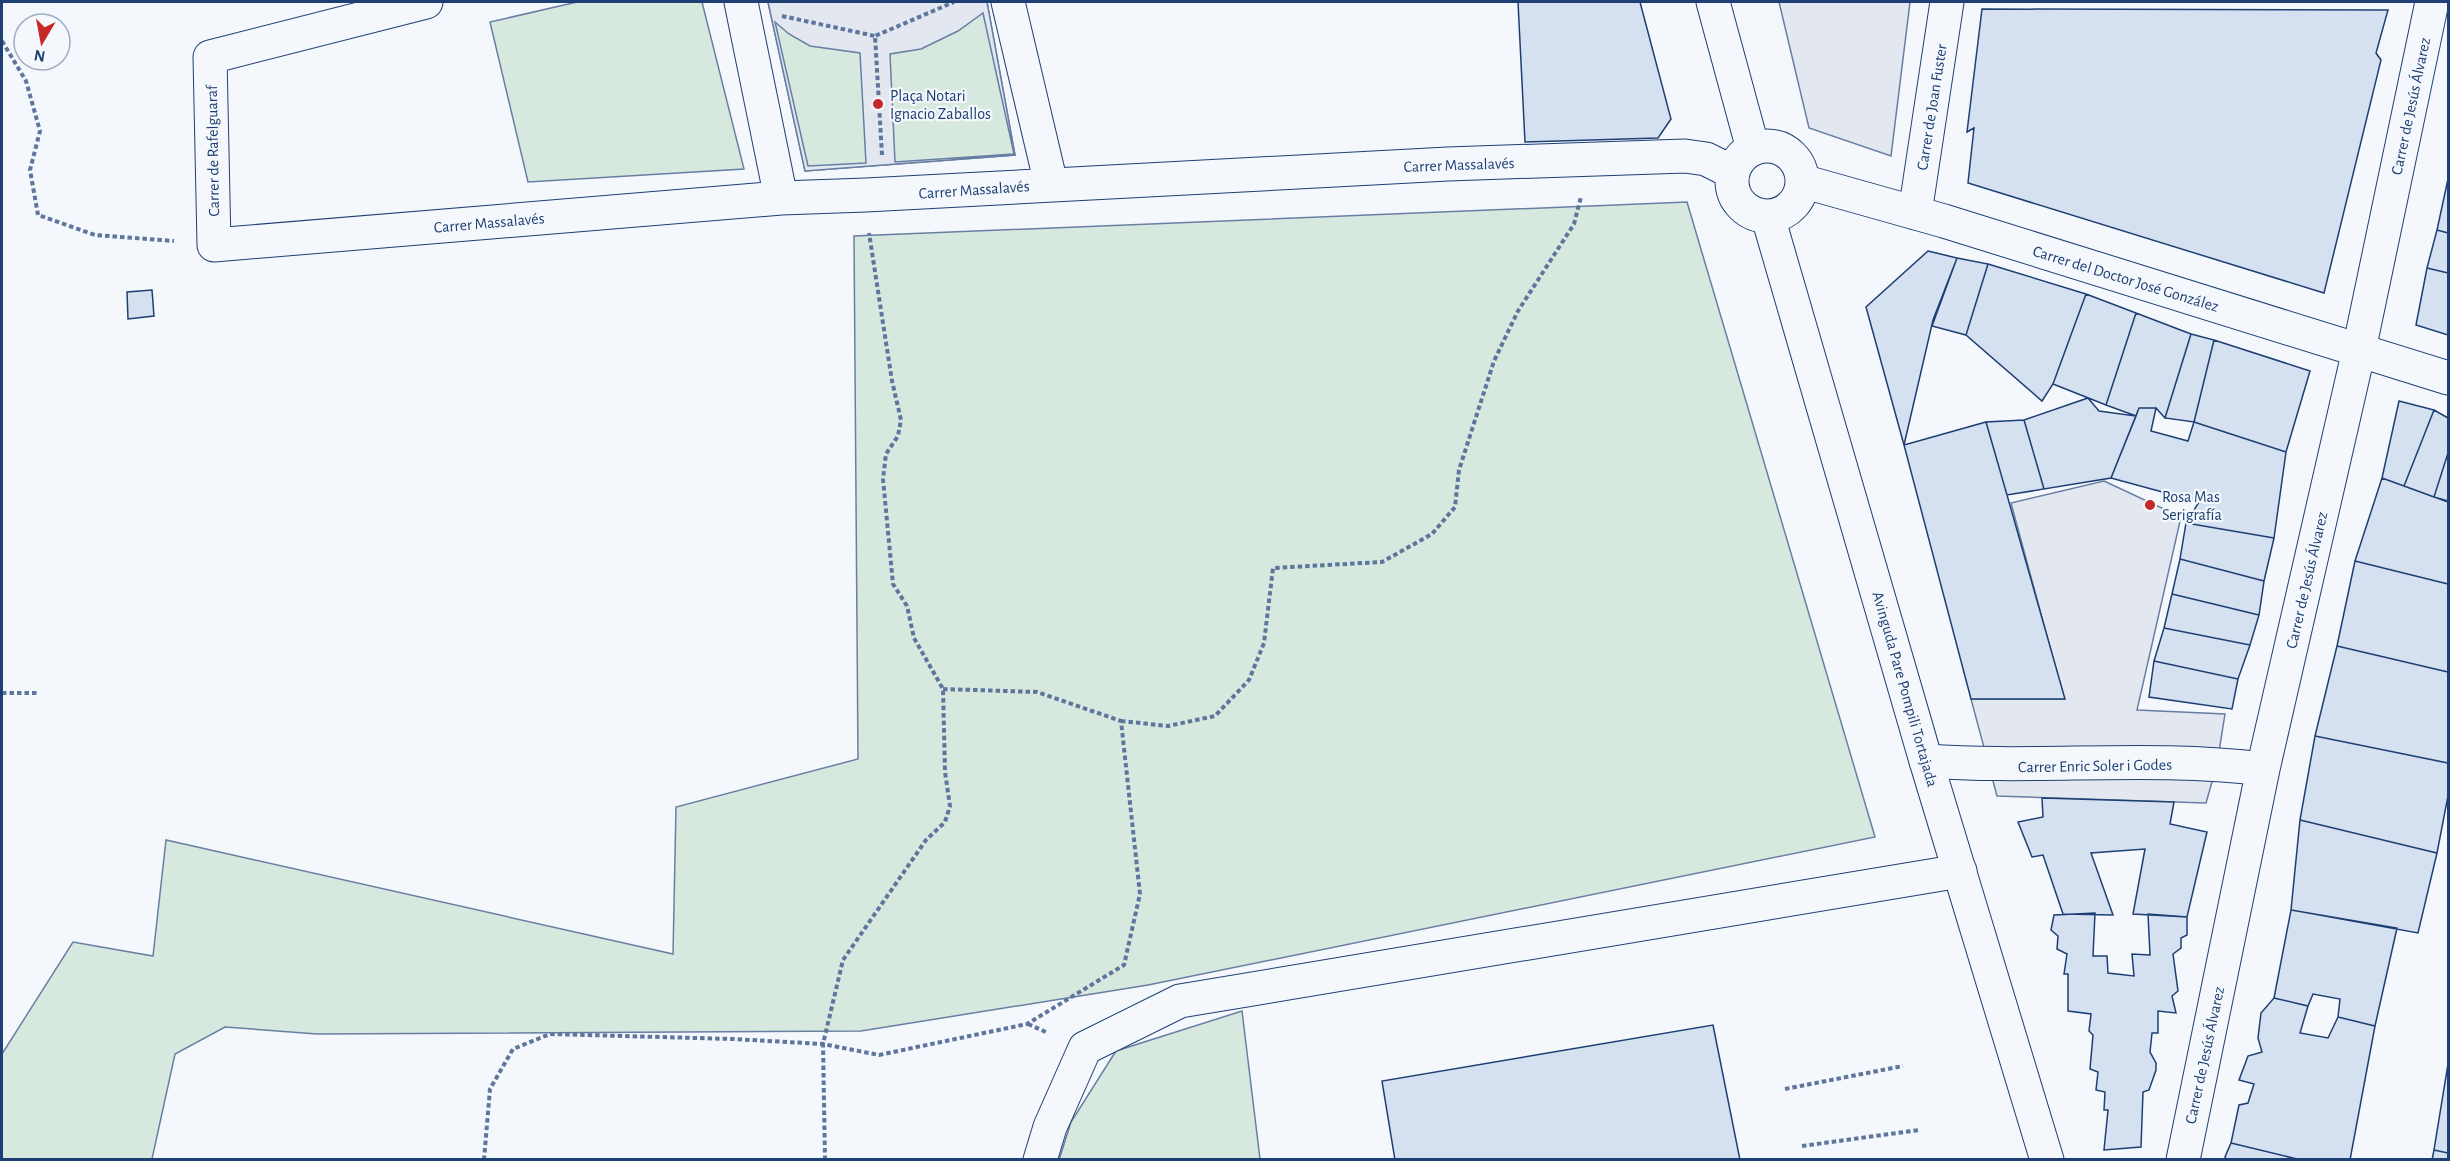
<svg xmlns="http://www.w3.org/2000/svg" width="2450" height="1161" viewBox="0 0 2450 1161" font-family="'Alegreya Sans',sans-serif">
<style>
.green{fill:#d7e8df;stroke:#687fa3;stroke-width:1.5}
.parking{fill:#e3e8f0;stroke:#687fa3;stroke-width:1.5;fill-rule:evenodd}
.building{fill:#d5e0f0;stroke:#1d3f73;stroke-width:1.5}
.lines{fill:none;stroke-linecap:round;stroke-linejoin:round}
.street-casing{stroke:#1d3f73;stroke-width:35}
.secondary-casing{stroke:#1d3f73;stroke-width:35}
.path{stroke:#5e769c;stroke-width:4;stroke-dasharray:4.5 3;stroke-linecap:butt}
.street{stroke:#f4f7fb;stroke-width:33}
.secondary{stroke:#f4f7fb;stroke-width:33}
.poi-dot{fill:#c62828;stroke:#f4f7fb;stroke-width:2}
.labels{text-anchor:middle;stroke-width:4.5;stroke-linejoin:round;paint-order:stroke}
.poi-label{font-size:16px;fill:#1d3f73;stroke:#f4f7fb;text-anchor:start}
.street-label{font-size:16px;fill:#1d3f73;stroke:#f4f7fb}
</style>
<rect width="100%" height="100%" fill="#f4f7fb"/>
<!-- green -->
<path class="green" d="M577,2H702L744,169L528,182L490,22Z
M768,2H987L1015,155L805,171Z
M1687,202L1875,837L1148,985L861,1031L317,1034L225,1027L175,1054L152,1159H2V1054L73,942L153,956L166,840L673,954L676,807L858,759L854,236Z
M1242,1011L1260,1159L1059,1160L1071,1122L1116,1051Z"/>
<!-- parking -->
<path class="parking" d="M768,2H987L1015,155L805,171ZM983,13L1014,154L895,162L890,54L921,49L958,31ZM775,22L789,34L810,46L860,53L866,163L808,166Z
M1779,2H1910L1891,156L1809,128Z
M2104,481L2181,517L2137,710L2225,714L2217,764L2206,803L1997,796L1971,699H2064L2011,503Z"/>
<!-- building -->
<path class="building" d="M1518,2H1640L1671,119L1658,138L1525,142Z
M1982,9L2388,10L2376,53L2381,60L2324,293L1968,183L1974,128L1967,132Z
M2448,179V233L2437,230Z
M2437,230L2448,233V273L2427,268Z
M1928,251L1957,258L1933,320L1904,445L1866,307Z
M1957,258L1988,264L1966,335L1932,326Z
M1988,264L2086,294L2053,384L2042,401L1966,335Z
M2427,268L2448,273V335L2416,325Z
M152,290L154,316L128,319L127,292Z
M2086,294L2136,313L2106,405L2053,384Z
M2136,313L2191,334L2165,418L2156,408H2139L2136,416L2106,405Z
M2191,334L2214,340L2194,422L2165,418Z
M2214,340L2310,371L2286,452L2194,422Z
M2088,398L2099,411L2136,416L2111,478L2044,489L2024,420Z
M2399,401L2434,410L2404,486L2382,478Z
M2139,408H2156L2151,431L2188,441L2194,422L2286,452L2274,538L2186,523L2199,502L2111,478Z
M2434,410L2448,418V453L2434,497L2404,486Z
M2024,420L2044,489L2007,495L1986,422Z
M1986,422L2007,495L2065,699H1971L1904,445Z
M2448,453V501L2434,497Z
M2382,478L2448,502V584L2355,561Z
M2186,523L2274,538L2264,581L2180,559Z
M2180,559L2264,581L2259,615L2172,594Z
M2355,561L2448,584V672L2337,646Z
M2172,594L2259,615L2250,645L2164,628Z
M2164,628L2250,645L2238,679L2154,661Z
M2337,646L2448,672V763L2315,736Z
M2154,661L2238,679L2232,709L2149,697Z
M2315,736L2448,763V796L2437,853L2300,820Z
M2042,798L2174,802L2170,824L2207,832L2187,917L2133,914L2145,849L2091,853L2113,915L2063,914L2043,855L2032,857L2018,822L2043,817Z
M2300,820L2437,853L2418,933L2291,910Z
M2291,910L2397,928L2375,1026L2338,1017L2340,999L2313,994L2308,1006L2274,998Z
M2095,913L2093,956H2107L2108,973L2134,976L2132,954L2150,955L2148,914L2187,917V935L2181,938V948L2173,954L2178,991L2172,996L2176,1013L2158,1011V1033H2152L2150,1052L2156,1063V1070L2149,1090L2143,1092L2141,1147L2104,1150L2108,1110H2104L2105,1092L2096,1090L2098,1072L2090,1069L2093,1035L2089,1031L2091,1014L2068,1011V974H2064L2067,954L2057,949L2058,936L2051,930L2054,915Z
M2274,998L2308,1006L2300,1033L2328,1038L2338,1017L2375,1026L2350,1160H2301L2231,1143L2239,1105L2248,1103L2254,1084L2239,1080L2248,1056L2262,1052L2258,1038L2261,1013Z
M1713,1025L1740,1160H1395L1382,1081Z
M2448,1064V1153L2434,1150Z
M2231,1143L2301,1160H2227L2225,1157Z
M2434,1150L2448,1153V1160H2432Z"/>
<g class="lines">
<defs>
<path id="street" d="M426,2L210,57L214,245L781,198L866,195L1448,164L1685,156L1706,159L1732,172
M741,2L781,198
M1008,2L1051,184
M1732 181a35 35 0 1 1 70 0a35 35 0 1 1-70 0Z
M1802,181L1944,221L2448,378
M1915,213L1947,2
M1926,761C2038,769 2152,755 2263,769
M1040,1160L1050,1127L1085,1048L1180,1001L1960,871
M2183,1160L2263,769L2359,350L2432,2"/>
<path id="secondary" d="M1713,2L1753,149
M1768,217L1926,761L2047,1160"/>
</defs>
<!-- street casing -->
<use href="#street" class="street-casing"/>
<!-- secondary casing -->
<use href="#secondary" class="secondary-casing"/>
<!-- path -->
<path class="path" d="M782,16L875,36
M2,41L26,81L40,131L30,170L38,215L95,235L174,241
M882,155L875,36L954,2
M2,693H38
M1121,721L1168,726L1215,716L1249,680L1264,643L1273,568L1382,562L1432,534L1455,507L1459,470L1494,361L1518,311L1574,224L1581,197
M1028,1024L1048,1033
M1785,1089L1903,1066
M1802,1146L1919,1130
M484,1160L490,1089L513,1049L550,1034L733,1039L823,1044L879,1055L1027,1024L1124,965L1140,894L1121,721L1037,692L943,689
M825,1160L823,1044L843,960L926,840L945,822L950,806L945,772L943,689L914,638L907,606L893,584L883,479L886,454L898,436L901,420L892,381L869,233"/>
<!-- street -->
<use href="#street" class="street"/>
<!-- secondary -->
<use href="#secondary" class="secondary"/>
</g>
<!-- markers -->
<g class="poi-dot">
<circle cx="878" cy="104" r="6"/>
<circle cx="2150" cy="505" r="6"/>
</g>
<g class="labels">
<!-- poi labels -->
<g class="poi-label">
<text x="890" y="101">Plaça Notari<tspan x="890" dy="18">Ignacio Zaballos</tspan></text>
<text x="2162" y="502">Rosa Mas<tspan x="2162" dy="18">Serigrafía</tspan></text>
</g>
<!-- street labels -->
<g class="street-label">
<text transform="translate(2410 106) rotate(-78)" y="6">Carrer de Jesús Álvarez</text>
<text transform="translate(1931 107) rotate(-81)" y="6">Carrer de Joan Fuster</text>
<text transform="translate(212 151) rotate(-91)" y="6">Carrer de Rafelguaraf</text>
<text transform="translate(1459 164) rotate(-2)" y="6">Carrer Massalavés</text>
<text transform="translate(974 189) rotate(-4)" y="6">Carrer Massalavés</text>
<text transform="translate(489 222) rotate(-5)" y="6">Carrer Massalavés</text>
<text transform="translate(2126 278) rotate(17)" y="6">Carrer del Doctor José González</text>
<text transform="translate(2306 580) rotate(-77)" y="6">Carrer de Jesús Álvarez</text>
<text transform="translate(1906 689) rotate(74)" y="6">Avinguda Pare Pompili Tortajada</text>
<text transform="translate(2095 765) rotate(-1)" y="6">Carrer Enric Soler i Godes</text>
<text transform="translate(2204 1055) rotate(-78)" y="6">Carrer de Jesús Álvarez</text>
</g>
</g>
<!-- border -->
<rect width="2450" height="1161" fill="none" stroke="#1d3f73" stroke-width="6"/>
<!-- north arrow -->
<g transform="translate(42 42) rotate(190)"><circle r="28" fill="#f4f7fb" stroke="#9eadc5" stroke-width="1.5"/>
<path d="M0-4.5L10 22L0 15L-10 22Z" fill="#c62828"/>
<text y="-9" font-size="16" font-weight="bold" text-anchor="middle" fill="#1d3f73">N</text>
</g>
</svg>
